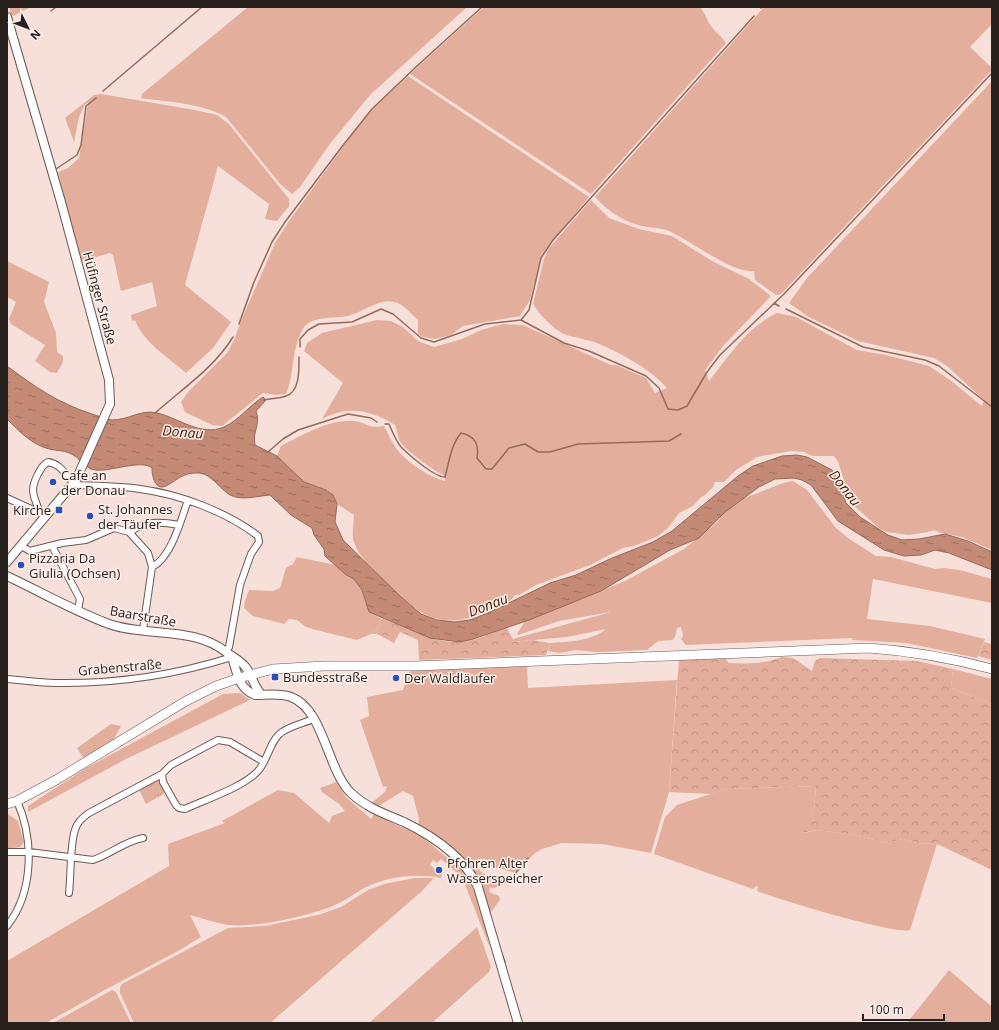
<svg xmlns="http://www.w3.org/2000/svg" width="999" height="1030" viewBox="0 0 999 1030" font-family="'Open Sans',sans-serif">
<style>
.green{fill:#e3ae9c}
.forest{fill:url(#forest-crowns)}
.park{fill:url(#park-tufts)}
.water{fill:url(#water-ripples);stroke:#956a5b}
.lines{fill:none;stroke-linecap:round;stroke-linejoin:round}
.stream{stroke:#956a5b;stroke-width:1.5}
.minor-casing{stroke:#6a5852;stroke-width:8}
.tertiary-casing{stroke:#6a5852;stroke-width:10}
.secondary-casing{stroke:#6a5852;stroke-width:10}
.minor{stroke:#fff;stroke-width:6}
.tertiary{stroke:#fff;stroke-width:8}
.secondary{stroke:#fff;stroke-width:9}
.poi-dot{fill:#2c4fbf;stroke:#fdf0eb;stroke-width:1.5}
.labels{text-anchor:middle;stroke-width:3;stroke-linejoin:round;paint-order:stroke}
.street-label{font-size:13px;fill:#28201d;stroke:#fdf0eb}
.poi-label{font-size:13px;fill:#28201d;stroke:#fdf0eb;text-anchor:start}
.water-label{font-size:14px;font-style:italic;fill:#4a1501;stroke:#fdf0eb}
</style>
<defs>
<pattern id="forest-crowns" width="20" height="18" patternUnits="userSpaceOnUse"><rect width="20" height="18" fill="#e3ae9c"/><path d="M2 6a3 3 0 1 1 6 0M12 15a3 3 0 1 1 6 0" fill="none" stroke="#c39586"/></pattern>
<pattern id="park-tufts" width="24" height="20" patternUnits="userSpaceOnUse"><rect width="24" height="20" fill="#e3ae9c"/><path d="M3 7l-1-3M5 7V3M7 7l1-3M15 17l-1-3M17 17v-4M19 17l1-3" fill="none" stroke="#c39586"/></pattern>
<pattern id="water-ripples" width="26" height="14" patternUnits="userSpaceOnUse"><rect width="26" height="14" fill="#c48a76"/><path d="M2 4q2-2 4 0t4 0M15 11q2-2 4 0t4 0" fill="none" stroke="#9f7060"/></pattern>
</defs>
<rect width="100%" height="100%" fill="#f6e0d9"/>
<!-- green -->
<path class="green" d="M9,7H31L15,15L11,16Z
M248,7H467L370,95L329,145L300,187L292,194L280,184L226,117C202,103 168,102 141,98L142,94Z
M484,7H700C705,13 707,20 711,26C716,33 722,36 726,43L591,194L410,74Z
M764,7H992V24L970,47L991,67L992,70L781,294L776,295L755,280L754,271C733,274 691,241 671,232C664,228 655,228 647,227C625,223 610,213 595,197Z
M408,76L589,197L541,256L530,300L520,316L463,326L451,335L435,339L423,337L418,334V320C411,314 404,304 394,302C379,298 362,313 348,316C335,319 311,315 303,329C291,349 295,373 286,394L276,395L263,393L222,426L212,425L185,412L181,402L189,391L227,353L234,340L241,321L275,243L289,221L354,132L375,107Z
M992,81V550L962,537L941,533L934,530L928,532L909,535L887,532L880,529L852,504L838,462L834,456H812L804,452L791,451L757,457L736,470L724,482H715L713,487L705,495L701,497L693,506L679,513L668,528L658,536L634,546L623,548L590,565L536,585L519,595H515C510,604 496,607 487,611C437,634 416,612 382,578C372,567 358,556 354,542C351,535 354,523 354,515L337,504L333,495L327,490L304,482L277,456L281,446C303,435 329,419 354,421C368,423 368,429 384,426C388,433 391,441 396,448C406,462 429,477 445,481L444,475C436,473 406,450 401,443C398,438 397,430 395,425C371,410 348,405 322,419L343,383L304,351L307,343L322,333L377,320L391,321L403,327L418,341L434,347L462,339L481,330L503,324L523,325L611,365H616L646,378L655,393L667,388C649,368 622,354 597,343C588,340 580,338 570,336C556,333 541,316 533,304L544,259L549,248L591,200L609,218L617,221L639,229L672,236L712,261L749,279L771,296L724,345L705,370L709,381C729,356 746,328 777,313L796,317L857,350L886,355L929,366L950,380L982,406L984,400L947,366L934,358L858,341L807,316L789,303L807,278Z
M101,94L195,110L217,115L229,124L289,199V206L277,221L265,219L269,204L218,166L185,285L231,322L213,348L186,373C169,358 143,342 135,320L132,321L131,315L157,306L152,282L121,291L113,255L110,253L81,261L58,172L68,168L79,158L88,103L85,104L79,117L74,142L65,118L94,95Z
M7,261L49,282L44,302L56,333L57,352L63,356V362L57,373L50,372L35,361L45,345L11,324L9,319L16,302L7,297Z
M793,481L807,490L836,528L848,538L876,556L891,557L935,569L944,568L960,570L992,579V603L873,579L867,619L930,626L985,639L977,658L907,643L852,640V638L686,645L681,639L683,636L681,627L677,628L675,637L672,640L658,641L647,650L596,652L575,650L560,653L548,651L550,643C568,642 592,641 606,629L567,637L512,642L513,639L611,612L559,621L518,635L517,634L525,621L625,581L684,549L716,523L724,513L745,498L783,483Z
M297,557L335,565L354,579L364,593L369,612L380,618L379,627L371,634L357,640L316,630L306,627L297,620L289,619L284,624L253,616L244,608L245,601L249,590L273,591L280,588L286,568L293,564Z
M527,665L528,688L677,680L669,792L651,853L602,844L562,843L542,849L534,854L515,873L502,869L495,858L487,861L486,859H480L473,863C481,875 493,879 507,880L509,876L512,877L514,880L494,888L490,887L489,892L499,896L500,900L490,913L505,962L501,960L473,873L418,827L419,819L413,796L403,791L377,807L370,804L385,792L387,786L383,787L360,720L369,716L367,697L403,690L408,674L412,669Z
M953,669L992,679V704L951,688Z
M240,693L250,700L126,759L28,812V806L86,768L223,694Z
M111,724L121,726L112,742L84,759L77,748Z
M336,782L346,797L371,819L374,814L421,836L462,870L477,896L490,948L462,877L441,859L437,863L433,860L430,865L440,873H442L441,878C415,873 388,876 364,888C354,894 344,901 333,906C308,916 255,928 228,925C215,923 202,918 190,915L201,937L180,950L103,991L46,1023H7V961L169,866L168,844L225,823L222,821L278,790L294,793L329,823L332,816L345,811L339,804L322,792L320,788Z
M816,786L814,809L804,833L816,830L854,835L888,843L903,839L917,843L937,844L910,930C894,935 777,899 757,891L758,887L756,886L753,889L654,854L665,817L677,805L726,789Z
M8,814L18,821L24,842L20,847L7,849Z
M415,878H434L422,891L270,1023H134L120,993V987L122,984L228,928L265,926L318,915L341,907L368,890L384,884Z
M477,927L491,967L489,972L432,1023H369Z
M949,970L992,1007V1023H907Z
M112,990L116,992L131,1023H53Z"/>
<!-- forest -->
<path class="forest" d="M380,618C406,626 431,643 459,642C475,641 492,633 506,627L513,639L512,642L533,640L550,643L546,655L419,660L418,640L400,632L394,643L377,634H371L379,627Z
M984,642L992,644V660L978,656Z
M782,657L793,658L812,671L815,661L820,658L917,661L953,669L951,688L992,704V870L937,844L917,843L903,839L888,843L854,835L816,830L803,833L814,809L816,786L726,789L711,794L669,792L679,659H726L729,663C746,664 766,664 782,657Z"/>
<!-- park -->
<path class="park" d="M158,780L165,793L146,804L139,790Z
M490,858H495L502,869L494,868L487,861Z"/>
<!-- water -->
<path class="water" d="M7,366C35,387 58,403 92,414C98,416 106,419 112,420C128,420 142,409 157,413C179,418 201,437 224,427C239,420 250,405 263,397L266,400L256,411C261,425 252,431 255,445L277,456L304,482L326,490L333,495L337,504L335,522L343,540L400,596L421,614L437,620L454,622L470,620L488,613L550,583L576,575L612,558L653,542L672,531L738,476L753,466L782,456L797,455L807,457L832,470L838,479L846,503L860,517L888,535L902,540L919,539L945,534L968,541L992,552V570L949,553L935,550L921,555L904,556L884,550L838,521L811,485L802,480L794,478L775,479L759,487L724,513L699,538L670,550L601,591L529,620L473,639L460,642L430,638L369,612L362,590L354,579L345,574L325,556L324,549L314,535L312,528L291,515L270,495C257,496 242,501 230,495C220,489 212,475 200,473C196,473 189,473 185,475C178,477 173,483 166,486C155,491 152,476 152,468C141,459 111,472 95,470C86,469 81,459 73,455C66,450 57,451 49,449C31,444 20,432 7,419Z"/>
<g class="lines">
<!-- stream -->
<path class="stream" d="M761,8L762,7
M51,11L56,7
M103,91L202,7
M56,169L77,155L81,145L86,106L96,98
M774,303L779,306
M786,309L863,347L925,360L939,366L992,407
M521,320L529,310L541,258L553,240L754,16
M239,324L254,282L272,242L285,222L344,144L372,109L417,66L482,7
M300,347V339L308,330L319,324L352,322L381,309L393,314L421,338L434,342L485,324L521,320L564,343L589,351L646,376L659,388L668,409L678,410L687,406L707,372L720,355L784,294L992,73
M264,400C271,398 279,399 286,396C300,392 299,369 299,357
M155,413C182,389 214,368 233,337
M385,424H389C392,431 396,441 401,447C409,455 434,477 445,477C449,462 451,445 461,433C476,436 479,445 477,458L486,469H492L509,448L525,444L538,452H550L578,444L669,441L681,434
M268,452L283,439L298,430L348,414L371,418L377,422
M515,874L528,858
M500,949L505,962"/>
<defs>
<path id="minor" d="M7,498L42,514
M40,513C34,496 29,491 38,474C41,469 42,465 48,462C65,465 64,478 78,485C99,486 119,486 140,489C179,494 227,512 258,536L259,542L251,554L240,585L229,647L226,651
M130,533C141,520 164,522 179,525
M21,546L30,551L62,543L86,540L114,528L129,532L148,553L152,567L143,630
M52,546L80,599L78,610
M152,567C171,558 181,520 188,500
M7,679C23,680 39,683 55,683C115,684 175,675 232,657
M264,762L230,742L218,740L171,765L162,774L163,782L176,805L179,808L185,809C206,799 242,788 258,771C268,760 270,740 282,732C291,726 304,723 313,719
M7,852H29L93,860C111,854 125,841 143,838
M69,893C71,876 70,844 75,830C77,822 83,817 89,813L162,774
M7,926C34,892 34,839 17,801"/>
<path id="tertiary" d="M7,17L61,202L109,380L110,404L76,480L7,562
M7,576C41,592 74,611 109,624C145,637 194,626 226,652C233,657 243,662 247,669C253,678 254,687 262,695
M232,657C237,672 238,688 255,695C266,695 280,693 291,697C324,709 327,770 351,793C367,808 385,814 404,822C433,836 464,857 478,887L518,1023"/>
<path id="secondary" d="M7,804L17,801L56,780L186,701L216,686L239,678L273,669L324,666H415L869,648C911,651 951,658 992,669"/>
</defs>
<!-- minor casing -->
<use href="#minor" class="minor-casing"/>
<!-- tertiary casing -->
<use href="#tertiary" class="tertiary-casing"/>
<!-- secondary casing -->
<use href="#secondary" class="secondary-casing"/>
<!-- minor -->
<use href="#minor" class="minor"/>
<!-- tertiary -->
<use href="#tertiary" class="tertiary"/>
<!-- secondary -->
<use href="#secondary" class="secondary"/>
</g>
<!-- markers -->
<g class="poi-dot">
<circle cx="53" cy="482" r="4"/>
<rect x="55" y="506" width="8" height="8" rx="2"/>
<circle cx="90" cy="516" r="4"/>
<circle cx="21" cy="565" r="4"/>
<rect x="271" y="673" width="8" height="8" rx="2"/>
<circle cx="396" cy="678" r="4"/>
<circle cx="439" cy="870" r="4"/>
</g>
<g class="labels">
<!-- street labels -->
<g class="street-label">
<text transform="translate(100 298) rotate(75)" y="5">Hüfinger Straße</text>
<text transform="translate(143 616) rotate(10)" y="5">Baarstraße</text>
<text transform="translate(120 667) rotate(-5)" y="5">Grabenstraße</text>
</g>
<!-- poi labels -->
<g class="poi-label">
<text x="61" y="480">Cafe an<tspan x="61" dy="15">der Donau</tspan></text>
<text x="98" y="514">St. Johannes<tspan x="98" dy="15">der Täufer</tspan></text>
<text x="51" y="515" text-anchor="end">Kirche</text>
<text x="29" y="563">Pizzaria Da<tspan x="29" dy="15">Giulia (Ochsen)</tspan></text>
<text x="283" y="682">Bundesstraße</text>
<text x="404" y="683">Der Waldläufer</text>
<text x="447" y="868">Pfohren Alter<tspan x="447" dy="15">Wasserspeicher</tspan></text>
</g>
<!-- water labels -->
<g class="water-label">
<text transform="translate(183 432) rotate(5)" y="5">Donau</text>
<text transform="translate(845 488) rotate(52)" y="5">Donau</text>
<text transform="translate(488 605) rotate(-21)" y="5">Donau</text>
</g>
</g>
<!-- border -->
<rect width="999" height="1030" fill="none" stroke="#28201d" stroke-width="16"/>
<!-- north arrow -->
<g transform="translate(28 28) rotate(132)" stroke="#fdf0eb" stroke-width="3" paint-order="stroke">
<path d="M0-3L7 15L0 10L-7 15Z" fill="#28201d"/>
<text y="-6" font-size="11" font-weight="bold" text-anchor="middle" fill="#28201d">N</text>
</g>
<!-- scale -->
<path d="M863 1014v6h81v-6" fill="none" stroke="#28201d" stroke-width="2"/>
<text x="869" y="1014" font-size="12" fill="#28201d" stroke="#fdf0eb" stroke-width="3" paint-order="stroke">100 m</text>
</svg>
